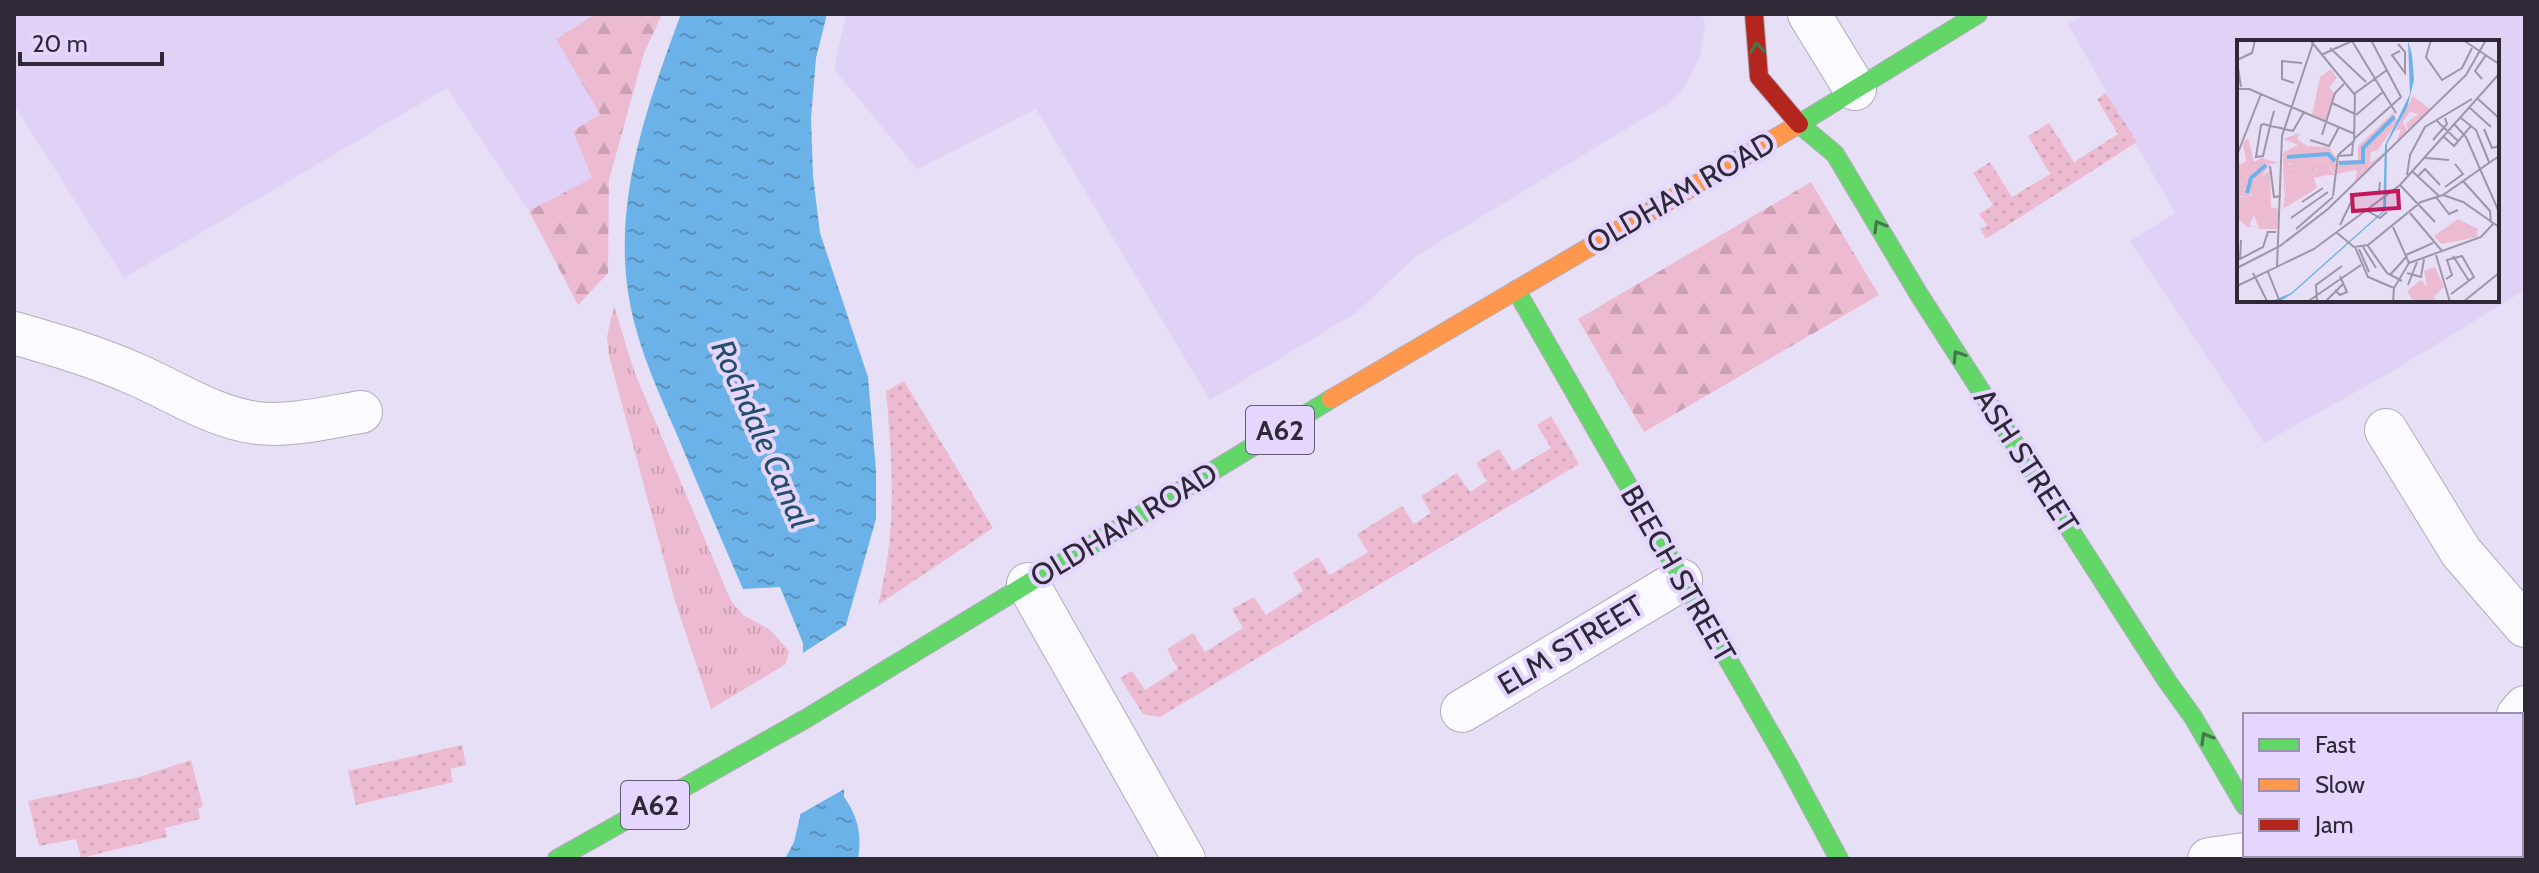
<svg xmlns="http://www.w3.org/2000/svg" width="2539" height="873" viewBox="0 0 2539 873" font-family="Cabin,sans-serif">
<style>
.built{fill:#dfd2f6;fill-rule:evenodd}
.grass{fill:url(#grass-tufts)}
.forest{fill:url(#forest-firs)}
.garden{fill:url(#garden-dots)}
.water{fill:url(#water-ripples)}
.pier{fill:#e7dff5}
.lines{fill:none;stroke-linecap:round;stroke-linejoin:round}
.street-casing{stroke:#b2acbd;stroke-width:44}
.fast-casing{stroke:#b2acbd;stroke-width:20}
.slow-casing{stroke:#b2acbd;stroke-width:20}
.jam-casing{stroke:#b2acbd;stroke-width:20}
.street{stroke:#fbfafe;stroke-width:42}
.fast{stroke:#63d668;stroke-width:18}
.slow{stroke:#ff974d;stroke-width:18}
.jam{stroke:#b3261e;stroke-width:18}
.oneway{stroke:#46764d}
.labels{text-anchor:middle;stroke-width:8;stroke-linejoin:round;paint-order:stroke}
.shield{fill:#e4d6fe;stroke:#655c73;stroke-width:2}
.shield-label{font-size:28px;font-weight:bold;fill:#2e2837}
.street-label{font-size:30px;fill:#2e2837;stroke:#e4d6fe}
.water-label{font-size:32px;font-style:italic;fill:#254e6b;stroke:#e4d6fe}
.inset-river{fill:none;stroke:#6bb2e8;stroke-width:4}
.inset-road{fill:none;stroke:#9d96a9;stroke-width:2}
.view{fill:#c2185b;fill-opacity:0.15;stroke:#c2185b;stroke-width:4}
.inset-edge{fill:none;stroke:#2e2837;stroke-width:4}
</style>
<defs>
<pattern id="grass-tufts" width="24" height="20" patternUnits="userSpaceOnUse" patternTransform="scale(2)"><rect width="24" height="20" fill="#edbbd1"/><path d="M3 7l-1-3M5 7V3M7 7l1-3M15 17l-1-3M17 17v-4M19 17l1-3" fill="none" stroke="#cca1b4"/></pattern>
<pattern id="forest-firs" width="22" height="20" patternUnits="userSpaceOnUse" patternTransform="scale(2)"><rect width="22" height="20" fill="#edbbd1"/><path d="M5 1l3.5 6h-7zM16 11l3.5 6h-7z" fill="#cca1b4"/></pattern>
<pattern id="garden-dots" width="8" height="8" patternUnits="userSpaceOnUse" patternTransform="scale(2)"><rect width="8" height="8" fill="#edbbd1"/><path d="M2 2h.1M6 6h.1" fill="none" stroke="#cca1b4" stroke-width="1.8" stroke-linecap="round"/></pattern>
<pattern id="water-ripples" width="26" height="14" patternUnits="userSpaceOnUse" patternTransform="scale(2)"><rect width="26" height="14" fill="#6bb2e8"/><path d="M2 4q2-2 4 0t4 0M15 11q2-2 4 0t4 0" fill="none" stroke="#5891bd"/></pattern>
</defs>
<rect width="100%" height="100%" fill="#e7dff5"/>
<!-- built -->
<path class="built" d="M14,14H594L556,39L600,114L573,131L593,179L529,211L447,88L124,278L14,105Z
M846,14H1702L1705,25L1700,58L1683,89L1671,102L1416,256L1356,313L1210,400L1036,109L917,169L834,69Z
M2085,14H2525V290L2386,375L2264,443L2130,241L2175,213L2068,24ZM2239,42H2497V300H2239Z"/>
<!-- grass -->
<path class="grass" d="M614,306L634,371L731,601L743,615L769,629L789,651L786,664L711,709L675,601L609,356L607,337Z"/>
<!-- forest -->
<path class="forest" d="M595,14H662L644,53L609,180L608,273L578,305L529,211L592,178L573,131L600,114L556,39Z
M1811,182L1879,295L1644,432L1578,319Z"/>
<!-- garden -->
<path class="garden" d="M2106,93L2137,142L1986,239L1980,229L1987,225L1979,214L1993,205L1973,173L1990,162L2012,197L2050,174L2028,136L2049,123L2074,162L2118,134L2097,99Z
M904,381L993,528L878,605C897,531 893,466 886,391Z
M1551,416L1579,464L1160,717L1143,714L1120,678L1132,671L1145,690L1178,669L1167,649L1193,633L1205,652L1243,628L1232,609L1254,597L1266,615L1303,591L1293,573L1318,557L1330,575L1368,552L1357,534L1402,506L1414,524L1431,513L1421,496L1457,473L1470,492L1487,481L1476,463L1499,449L1513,471L1551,448L1537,425Z
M462,745L466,765L450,769L453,782L356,805L348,771Z
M191,760L203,807L198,808L200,819L165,828L167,837L81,858L76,839L39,846L28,801L139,777Z"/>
<!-- water -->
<path class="water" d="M681,14H827L816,58L811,118L813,176L820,233L868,377L876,471V519L846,625L844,797C858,817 862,834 858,859H785L794,842L800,817L803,643L780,587L743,589C721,538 699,488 678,437C655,384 631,333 626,275C618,185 650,97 681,14Z"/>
<!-- pier -->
<path class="pier" d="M851,622L848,787L795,817L798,656Z"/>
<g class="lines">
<defs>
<path id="street" d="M1809,14L1855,89
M14,333C56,345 97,357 137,375C174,391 215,418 257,423C289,427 330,417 361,412
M2386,430L2461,552L2525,626
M1028,584L1184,859
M1462,711L1681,580
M2518,715L2525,707
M2209,859L2245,854"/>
<path id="fast" d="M1799,124L1835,154L1918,293L2167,681L2193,717L2245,806
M1794,127L1978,14
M1516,290L1788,764L1839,859
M557,859L807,718L1331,399"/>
<path id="slow" d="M1331,399L1794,127"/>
<path id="jam" d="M1754,14L1759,77L1799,124"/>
</defs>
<!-- street casing -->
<use href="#street" class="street-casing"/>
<!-- fast casing -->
<use href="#fast" class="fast-casing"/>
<!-- slow casing -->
<use href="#slow" class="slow-casing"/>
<!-- jam casing -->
<use href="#jam" class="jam-casing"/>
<!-- street -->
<use href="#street" class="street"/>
<!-- fast -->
<use href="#fast" class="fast"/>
<!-- slow -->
<use href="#slow" class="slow"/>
<!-- jam -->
<use href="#jam" class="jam"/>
</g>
<!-- one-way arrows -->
<defs><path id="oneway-chevron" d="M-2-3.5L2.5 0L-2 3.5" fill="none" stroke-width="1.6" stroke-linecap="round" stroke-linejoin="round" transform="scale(2)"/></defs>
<g class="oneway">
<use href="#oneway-chevron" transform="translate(1757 48) rotate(-95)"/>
<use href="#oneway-chevron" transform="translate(1879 226) rotate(-120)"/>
<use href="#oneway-chevron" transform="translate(1958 356) rotate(-123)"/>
<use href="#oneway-chevron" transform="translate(2206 738) rotate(-120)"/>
</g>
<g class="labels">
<!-- shield labels -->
<g class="shield">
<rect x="1246" y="406" width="68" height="48" rx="6"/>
<rect x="621" y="781" width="68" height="48" rx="6"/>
</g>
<g class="shield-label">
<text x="1280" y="440">A62</text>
<text x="655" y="815">A62</text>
</g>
<!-- street labels -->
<g class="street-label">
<text transform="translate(1681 193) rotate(-30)" y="10">OLDHAM ROAD</text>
<text transform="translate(2026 461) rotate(57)" y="10">ASH STREET</text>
<text transform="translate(1124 525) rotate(-31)" y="10">OLDHAM ROAD</text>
<text transform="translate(1678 574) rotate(60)" y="10">BEECH STREET</text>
<text transform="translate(1571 645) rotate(-31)" y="10">ELM STREET</text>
</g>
<!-- water labels -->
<g class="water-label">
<text transform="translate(762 434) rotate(66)" y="11">Rochdale Canal</text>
</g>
</g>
<!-- overview -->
<g transform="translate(2237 40)">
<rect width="262" height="262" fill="#e7dff5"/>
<path d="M94,29L100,38L92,47L97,53L89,81L75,75L83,37ZM11,118L22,134L28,161L25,137L33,130L34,167L42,169L40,189H22L17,175L12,185L17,186L10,187L0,178L3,157L15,156L8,148L17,137L19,149L22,139L17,134L12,136L13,131L0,132ZM89,120L98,135H81V128L74,136L70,130H46L57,128L50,126L57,122L65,121L63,127L69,121ZM50,134L62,138L66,154L54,164L47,162Z" fill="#edbbd1"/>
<path d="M176,56L193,69L171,90L169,83L182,74L173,72L166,82L170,91L160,101L164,89L158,91ZM157,72L160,82L141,110L134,112L133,123L146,114L118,143L120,130L99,134L100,121L121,120V106ZM63,93L60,99L70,106L92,107L99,118L98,133L89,120L71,121L63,127L64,121L50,124L57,127L49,130H70L74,136L82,128V135L93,133L96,134L77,138L80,148L46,169L47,162L54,164L66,154L62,138L50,134L47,156L46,113L61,105L46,99ZM11,98L17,122L25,118L42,123L33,124L25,136L31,162L24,156L23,139L19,149L15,144L17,137L7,149L15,157L3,156L0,174V127L9,121L6,103Z" fill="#edbbd1"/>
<path d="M198,227L207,247L197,256L199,262H177L170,251L184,240L190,247L187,231Z" fill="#edbbd1"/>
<path d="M221,179L241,189L240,197L204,204L197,196Z" fill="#edbbd1"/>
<path d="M171,0L175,15L177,40L170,68L150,104L149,170L55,254L45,260L33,262L54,253L146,171L148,105L173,54Z" fill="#6bb2e8"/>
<path class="inset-river" d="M50,117L91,114L98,121M102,123L126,122V108L157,77M10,153L14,138L29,125"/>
<path class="inset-road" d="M73,0L118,55L117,101L101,115M194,0L189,17L205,40L225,28L235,8M226,0L262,24M115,1L159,73M161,4L168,12V33L155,15L163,11M93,8L129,42M84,15L115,1M0,20L15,13L18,0M0,22L4,47M245,39L238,31L249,15M57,43L45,39V21L65,23M0,49H12L118,94M117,54L150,30M241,59L262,78M95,63L118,74M233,68L254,87M37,71L33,86L26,116L19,117L24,85L27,84L33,86L44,88L46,89L56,91L67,72M119,75L146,52M224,78L239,90L252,122M200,81L221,101M218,85L229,97L262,172M247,89L255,108L262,106M85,95L98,53L107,44M207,97L217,106L234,86M117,99L164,57L134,0M73,100L92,106L102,87M196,100L210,84L208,78M0,115L24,54M100,116L115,115L116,103M188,118L212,120M33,126L37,157L44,156M176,132L202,156M170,135L173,115L188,87L235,59M181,136L188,129L203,145M226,141L253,171L254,183M163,145L198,182M208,147L226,134L218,124M206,155L226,162L262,187M96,156L101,115M118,156L142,152L143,142M199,157L212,174L221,170M65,162L86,148M129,170L143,178L150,172M173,173L205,211M54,178L91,152M103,185L117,156M59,189L96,157M99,192L117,207L131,205L184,162L206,155L262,116M4,200L3,219L26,207L31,192H39M131,206L150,233L165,241M118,207L131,237L157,248M126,207L139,228M122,209L132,232M169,215L196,203M199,215L213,262M216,216L232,241M172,223L244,197L256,184M40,227L45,96L77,0M0,228L43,206L91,169L229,35L249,0M31,232L43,262M16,233L30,261M170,233L184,237L187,219M153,235L170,216M209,239L215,235L210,220L225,216L237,237L214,254M171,245L180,222M0,246L77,209L163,145L262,34M98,250L103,255L110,252L103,236M70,262L124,225M80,262L79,245L105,226M88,262L106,244M156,262L157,248L172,223L156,187M226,262L262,233"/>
<path class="view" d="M161,151L162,168L116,171L115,155Z"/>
<rect width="262" height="262" class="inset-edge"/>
</g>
<!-- border -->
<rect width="2539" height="873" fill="none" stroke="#2e2837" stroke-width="32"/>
<!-- legend -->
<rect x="2243" y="713" width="280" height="144" fill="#e4d6fe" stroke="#9b90ae" stroke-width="2"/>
<rect x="2259" y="739" width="40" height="12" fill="#63d668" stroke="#9b90ae" stroke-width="2"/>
<text x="2315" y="753" font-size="24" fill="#2e2837">Fast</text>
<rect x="2259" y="779" width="40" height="12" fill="#ff974d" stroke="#9b90ae" stroke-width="2"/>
<text x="2315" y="793" font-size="24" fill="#2e2837">Slow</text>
<rect x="2259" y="819" width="40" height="12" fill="#b3261e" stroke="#9b90ae" stroke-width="2"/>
<text x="2315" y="833" font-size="24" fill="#2e2837">Jam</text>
<!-- scale -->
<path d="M20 52v12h142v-12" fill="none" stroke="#2e2837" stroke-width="4"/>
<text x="32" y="52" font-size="24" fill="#2e2837" stroke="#e4d6fe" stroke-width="6" paint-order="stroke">20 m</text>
</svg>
